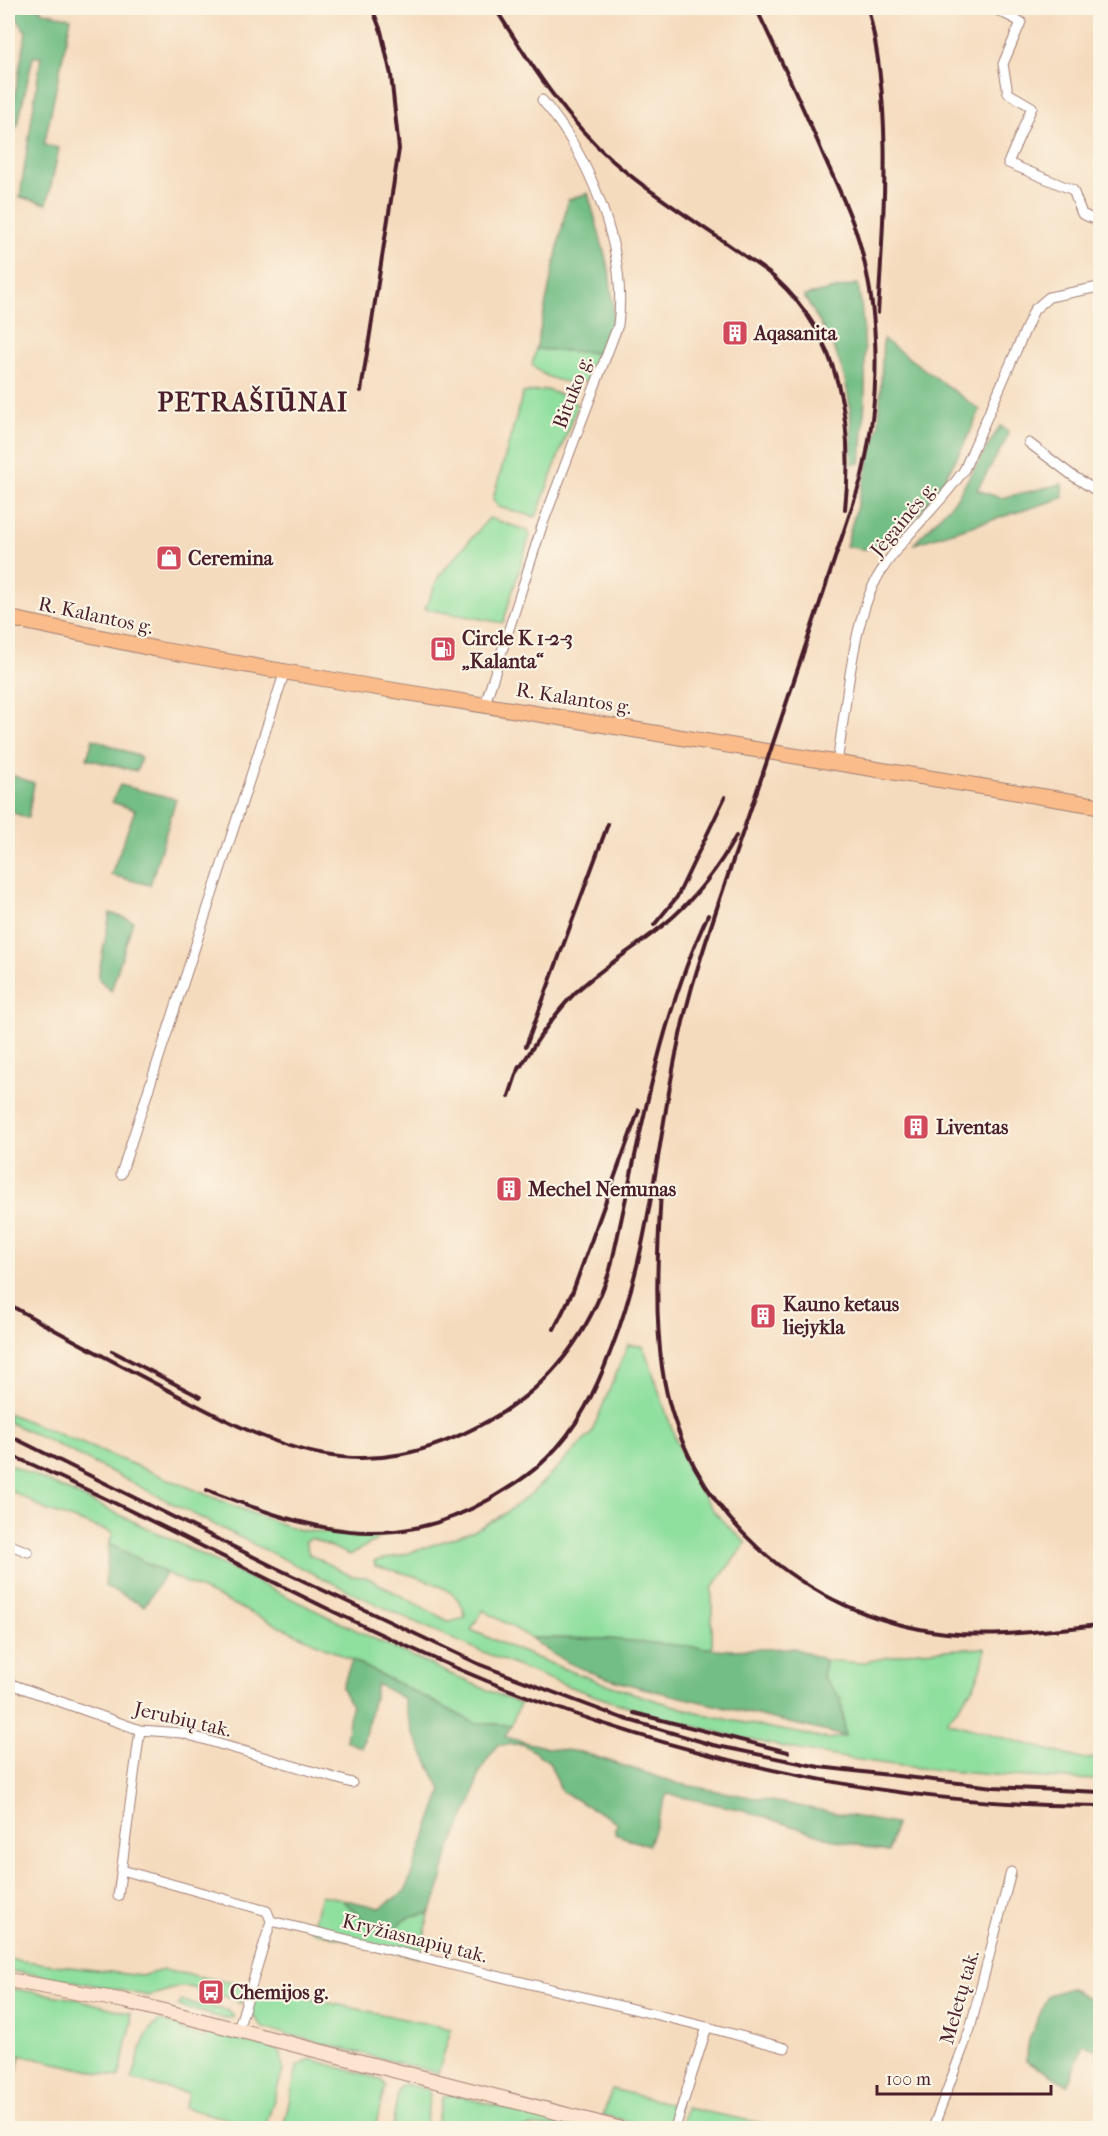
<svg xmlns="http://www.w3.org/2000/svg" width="1108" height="2136" viewBox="0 0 1108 2136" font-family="'IM FELL French Canon',serif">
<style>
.green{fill:#8fdf9f;stroke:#6c7f65;stroke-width:1.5}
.forest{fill:#73be86;stroke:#5e6e58;stroke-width:1.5}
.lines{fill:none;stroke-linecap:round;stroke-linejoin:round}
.minor-casing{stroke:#a07d74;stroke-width:11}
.secondary-casing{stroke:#a07d74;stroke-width:16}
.primary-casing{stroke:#a07d74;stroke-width:17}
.minor{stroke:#fff;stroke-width:9}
.secondary{stroke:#fde4d0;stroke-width:14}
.primary{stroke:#f9bc8a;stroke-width:15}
.rail{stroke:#4a1f2b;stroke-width:4}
.labels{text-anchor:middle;stroke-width:4.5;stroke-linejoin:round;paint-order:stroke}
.poi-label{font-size:20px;font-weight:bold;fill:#4a1f2b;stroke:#fcf5e5;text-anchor:start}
.street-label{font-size:20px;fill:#4a1f2b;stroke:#fcf5e5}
.district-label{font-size:26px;font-weight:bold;letter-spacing:1.5px;fill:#4a1f2b;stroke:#fcf5e5}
</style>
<rect width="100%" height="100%" fill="#fcf5e5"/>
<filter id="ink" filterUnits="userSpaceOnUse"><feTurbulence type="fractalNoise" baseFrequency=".0167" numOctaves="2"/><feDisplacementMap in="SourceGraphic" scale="12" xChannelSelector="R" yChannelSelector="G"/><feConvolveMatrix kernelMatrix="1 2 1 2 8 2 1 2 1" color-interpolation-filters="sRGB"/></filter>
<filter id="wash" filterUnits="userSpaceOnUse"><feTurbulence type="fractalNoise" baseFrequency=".008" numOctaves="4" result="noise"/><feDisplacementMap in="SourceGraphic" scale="24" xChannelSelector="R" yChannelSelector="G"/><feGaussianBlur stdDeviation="1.35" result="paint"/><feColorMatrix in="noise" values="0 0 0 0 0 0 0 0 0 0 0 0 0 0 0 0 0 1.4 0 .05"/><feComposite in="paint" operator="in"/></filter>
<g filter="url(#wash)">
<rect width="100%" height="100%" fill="#f5dbbe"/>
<!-- green -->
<path class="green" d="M536,349L600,353L588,381C569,386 545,379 532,365Z
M547,390L572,399L577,406L536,517L498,507L493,499L523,393Z
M489,518L525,530L530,535L503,623L425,609L439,576Z
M628,1345L643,1346C665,1402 676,1461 713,1510C722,1522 735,1532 746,1543L712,1588V1649L610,1639L531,1638L483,1610L471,1630C549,1665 629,1695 712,1716C750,1725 790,1731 828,1739L845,1736L841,1699L823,1677L825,1660L860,1663L917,1651L985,1648C983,1681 965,1697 947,1722L1081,1759L1100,1758V1780C920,1776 738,1750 568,1686C442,1639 321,1578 201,1518C137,1486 74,1451 8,1422V1413L256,1515L299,1530L380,1538L350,1555L311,1538L305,1542L309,1554L351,1576L366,1577L450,1622L465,1618C465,1583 402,1573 375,1566L374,1561L402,1555L474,1531L504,1514L533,1492L591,1434Z
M8,1464C181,1539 346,1632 520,1704L511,1725L475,1723L352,1660L166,1573L109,1544L113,1533L46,1510L8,1489Z
M321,1895L342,1899L361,1918L429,1914L420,1958L311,1931Z
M8,1959L141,1976L163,1970L246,1985L240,2004L234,1999L189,1987H179L149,1996L42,1975L8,1971Z
M256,1987L451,2029L438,2073L263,2028L250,2012Z
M8,1988L76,1999L130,2013L132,2022L119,2077L20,2055L17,2072L8,2074Z
M181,2001L229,2011L234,2017L226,2019L181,2007L178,2005Z
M161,2021L184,2027L181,2031L204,2038L206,2033L273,2048L281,2053L283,2070L266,2125L261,2127L184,2108L188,2093L132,2080C138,2062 142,2029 161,2021Z
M310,2059L380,2079L385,2086L375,2128H283L297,2067Z
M404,2084L427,2089L430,2094L425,2128H392L399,2088Z
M612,2089L679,2106L669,2128H655L603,2115Z
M451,2094L581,2128L528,2126L527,2128H435L442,2098Z
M686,2108L767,2124L766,2128H681Z"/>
<!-- forest -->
<path class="forest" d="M10,8H41L40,11L71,18L44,145L59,148L47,204L20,197L41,57H33L17,127H10L11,119L8,118V99L14,100L26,32Z
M588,193L609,270L613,304V324L600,353L536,349L568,200Z
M858,284C868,344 867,402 860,463L852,464C851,437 852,410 846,384C839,352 821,324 804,296Z
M883,339L980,410C963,450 914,546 865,549C859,550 852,547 846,546L879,425Z
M1000,426L1008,431L1007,438L977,490L1001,498L1062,484L1063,498L914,544L956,499Z
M93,739L141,757L137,771L87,759Z
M11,775L34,783L28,818L8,811V782Z
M120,785L176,799L150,885L111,875L135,810L112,802Z
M110,913L133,921L111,991L98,978Z
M109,1544L166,1573L144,1606L105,1586Z
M531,1638L610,1639L727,1650L794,1648L825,1660L823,1677L841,1699L845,1736C797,1725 750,1713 702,1702C646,1688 576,1678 531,1638Z
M352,1660L475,1723L511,1725L505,1737L548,1748L581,1752L680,1784L895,1824L888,1852L836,1840L743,1810L667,1794L648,1846L615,1834L617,1822L562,1792L549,1762L523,1744L497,1745L480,1771L471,1803L449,1850L438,1894L429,1914L411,1916L387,1934L361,1918L342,1899L380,1908L405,1891L442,1791L412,1731L403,1698L377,1684L362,1748L346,1741L351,1706L342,1688Z
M1070,1988L1100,2004V2050L1083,2044L1068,2085L1026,2061L1029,2040L1048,1995Z"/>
</g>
<g filter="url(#ink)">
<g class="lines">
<defs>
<path id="minor" d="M993,8L1021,22L1003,64L1008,93L1032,107L1008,163L1073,190L1082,214L1100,222
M1029,443L1073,476L1100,493
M485,704L542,526L618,325C628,251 590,156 542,100
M837,762C846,710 852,623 877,578C900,538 938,508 964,470L1034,310L1049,297L1099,287L1100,283
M121,1174L285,671
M8,1544L28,1552
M8,1683L140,1730L182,1733L352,1783
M122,1870L267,1911L271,1921L707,2027L675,2128
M118,1896L140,1730
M707,2027L785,2048
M238,2030L271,1921
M933,2128L970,2029L1011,1872"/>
<path id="secondary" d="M8,1980L125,2001L618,2128"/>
<path id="primary" d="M8,618L156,649L349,683L1100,806"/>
</defs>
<!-- minor casing -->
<use href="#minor" class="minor-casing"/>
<!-- secondary casing -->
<use href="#secondary" class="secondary-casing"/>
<!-- primary casing -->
<use href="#primary" class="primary-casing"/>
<!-- minor -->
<use href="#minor" class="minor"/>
<!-- secondary -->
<use href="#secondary" class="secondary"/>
<!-- primary -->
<use href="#primary" class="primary"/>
<!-- rail -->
<path class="rail" d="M495,8C530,63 564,118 614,162C652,195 698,223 739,252C751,261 765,269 776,279C841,338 854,426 845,509
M868,8C893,109 884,211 878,313
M361,391L399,149L391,75L381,31L372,8
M654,925L677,897L725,797
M526,1046L608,824
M516,1074C534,1045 552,1016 576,992C607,963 644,943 674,916C699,893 720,865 736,836
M509,1096L519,1066
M661,1190C658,1248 654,1309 662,1367C682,1512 805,1617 946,1633C996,1638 1050,1630 1100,1625
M8,1304C59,1333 112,1361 164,1388C280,1450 361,1492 488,1421C549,1388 588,1335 610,1270C638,1151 656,1026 708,915
M554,1329L573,1291L639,1110
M112,1351L200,1397
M8,1435L272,1566L481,1665L622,1718L713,1745L819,1767L994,1787L1100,1792
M8,1454C170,1524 323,1614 487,1681C682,1760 890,1806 1100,1806
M207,1490C308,1529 389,1557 490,1499C510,1487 530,1475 547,1458C578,1428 596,1390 611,1350C657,1233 658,1107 692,987C713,915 739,844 763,773C796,676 828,577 861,480C880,401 881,319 859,241C851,214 838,187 826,161C804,109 780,58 756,8
M634,1713L788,1752"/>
</g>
</g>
<!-- icons -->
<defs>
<symbol id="building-square" viewBox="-11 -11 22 22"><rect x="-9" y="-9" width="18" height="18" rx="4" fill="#d1495b" stroke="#fcf5e5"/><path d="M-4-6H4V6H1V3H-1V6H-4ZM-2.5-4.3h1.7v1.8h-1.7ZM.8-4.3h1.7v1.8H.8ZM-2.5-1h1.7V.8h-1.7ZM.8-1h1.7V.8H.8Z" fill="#fff"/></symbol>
<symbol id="shop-square" viewBox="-11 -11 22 22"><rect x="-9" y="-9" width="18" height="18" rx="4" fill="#d1495b" stroke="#fcf5e5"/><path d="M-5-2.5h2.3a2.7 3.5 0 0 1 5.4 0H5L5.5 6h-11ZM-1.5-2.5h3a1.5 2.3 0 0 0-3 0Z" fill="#fff"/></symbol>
<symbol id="fuel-square" viewBox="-11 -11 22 22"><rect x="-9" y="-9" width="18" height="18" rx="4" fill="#d1495b" stroke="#fcf5e5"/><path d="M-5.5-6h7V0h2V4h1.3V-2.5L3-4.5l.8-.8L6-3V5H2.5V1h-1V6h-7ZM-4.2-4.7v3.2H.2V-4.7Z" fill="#fff"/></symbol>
<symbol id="bus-square" viewBox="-11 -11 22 22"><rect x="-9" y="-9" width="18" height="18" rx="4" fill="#d1495b" stroke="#fcf5e5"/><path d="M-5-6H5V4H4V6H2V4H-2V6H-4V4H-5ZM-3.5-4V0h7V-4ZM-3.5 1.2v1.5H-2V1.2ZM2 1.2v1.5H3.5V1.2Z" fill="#fff"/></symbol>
</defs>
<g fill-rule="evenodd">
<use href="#building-square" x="720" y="318" width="30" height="30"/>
<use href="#shop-square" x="154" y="543" width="30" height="30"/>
<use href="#fuel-square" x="428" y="634" width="30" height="30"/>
<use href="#building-square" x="901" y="1112" width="30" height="30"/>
<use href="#building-square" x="494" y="1174" width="30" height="30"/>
<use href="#building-square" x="748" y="1301" width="30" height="30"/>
<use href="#bus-square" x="196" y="1977" width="30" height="30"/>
</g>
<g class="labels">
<!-- poi labels -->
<g class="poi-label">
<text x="754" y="340">Aqasanita</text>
<text x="188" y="565">Ceremina</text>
<text x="462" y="645">Circle K 1-2-3<tspan x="462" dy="23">„Kalanta“</tspan></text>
<text x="936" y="1134">Liventas</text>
<text x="528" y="1196">Mechel Nemunas</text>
<text x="783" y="1311">Kauno ketaus<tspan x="783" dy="23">liejykla</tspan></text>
<text x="230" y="1999">Chemijos g.</text>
</g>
<!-- street labels -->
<g class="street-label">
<text transform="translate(572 392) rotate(-69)" y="7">Bituko g.</text>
<text transform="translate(903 519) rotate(-50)" y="7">Jėgainės g.</text>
<text transform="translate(96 615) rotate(12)" y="7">R. Kalantos g.</text>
<text transform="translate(574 698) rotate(9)" y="7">R. Kalantos g.</text>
<text transform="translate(183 1719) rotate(13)" y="7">Jerubių tak.</text>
<text transform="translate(415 1938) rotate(14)" y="7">Kryžiasnapių tak.</text>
<text transform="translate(959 1997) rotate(-74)" y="7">Meletų tak.</text>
</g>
<!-- district labels -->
<g class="district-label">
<text x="253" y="411">PETRAŠIŪNAI</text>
</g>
</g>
<!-- margin -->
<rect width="1108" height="2136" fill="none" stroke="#fcf5e5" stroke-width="30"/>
<!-- scale -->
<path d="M877 2085v9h174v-9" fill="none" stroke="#4a1f2b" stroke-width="3"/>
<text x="886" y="2085" font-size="18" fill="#4a1f2b" stroke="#fcf5e5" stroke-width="4.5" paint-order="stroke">100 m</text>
</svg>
